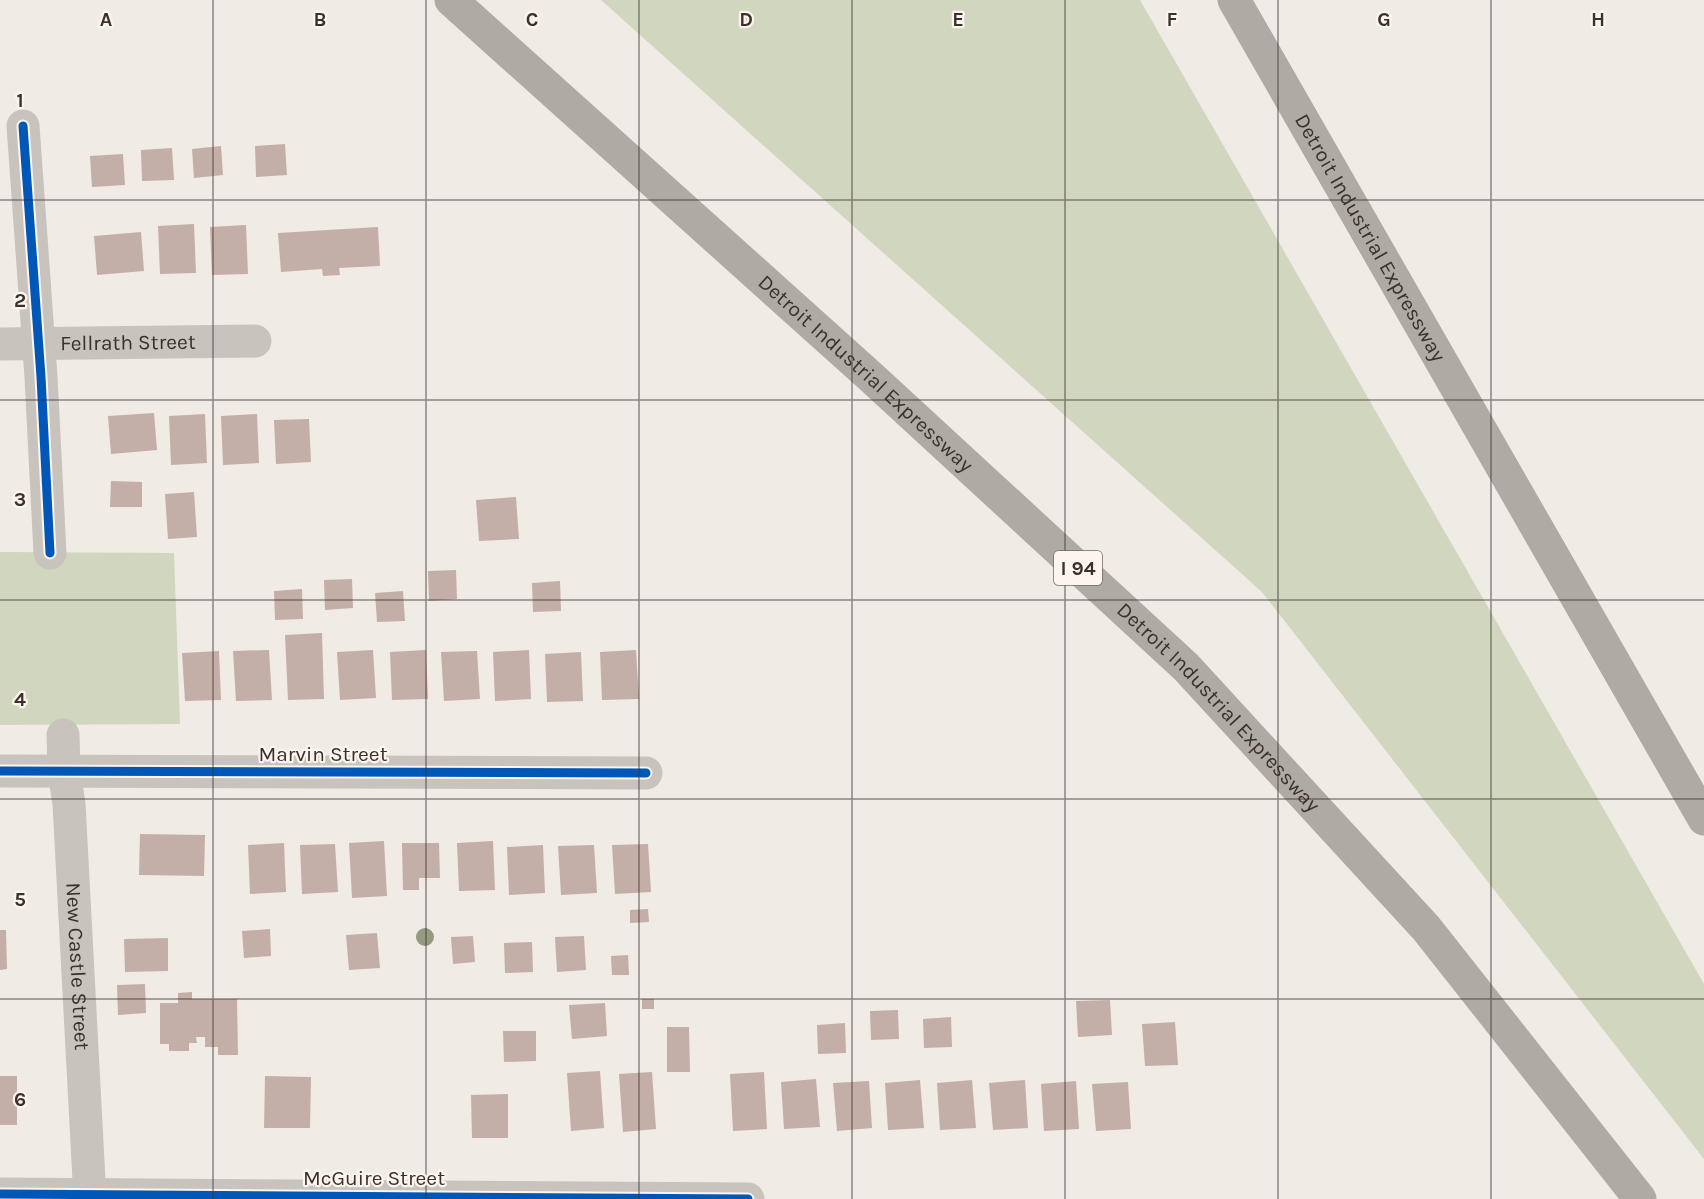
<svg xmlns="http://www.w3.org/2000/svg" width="1704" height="1199" viewBox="0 0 1704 1199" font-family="Karla,sans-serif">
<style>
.green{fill:#d1d6bf}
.building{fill:#c3afa7}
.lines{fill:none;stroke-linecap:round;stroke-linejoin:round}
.minor{stroke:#c9c3be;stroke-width:33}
.motorway{stroke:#afaaa4;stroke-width:33}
.cycleway-casing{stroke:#fbf5ee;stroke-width:13}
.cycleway{stroke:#0057b8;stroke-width:9}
.tree{fill:#959b80}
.grid{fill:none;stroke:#3b302b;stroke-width:1.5;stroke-opacity:0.55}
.labels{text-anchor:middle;stroke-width:4.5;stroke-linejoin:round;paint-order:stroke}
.shield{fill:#fbf5ee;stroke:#756b66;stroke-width:1.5}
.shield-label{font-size:20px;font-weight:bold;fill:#3b302b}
.street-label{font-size:21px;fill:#3b302b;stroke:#fbf5ee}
.grid-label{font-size:20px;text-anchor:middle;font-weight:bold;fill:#3b302b;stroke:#fbf5ee;stroke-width:4.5;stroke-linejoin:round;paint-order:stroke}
</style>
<rect width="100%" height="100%" fill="#f0ebe5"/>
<!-- green -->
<path class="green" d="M601,0H1140L1704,984V1159L1262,592Z
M0,552L174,553L180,724L0,725Z"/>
<!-- building -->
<path class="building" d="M285,144L287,175L256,177L255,146Z
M221,146L223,175L194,178L192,149Z
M172,148L174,180L142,181L141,150Z
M123,154L125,185L92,187L90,156Z
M194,224L196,273L160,274L158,226Z
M246,225L248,274L212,275L210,227Z
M378,227L380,266L339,268L340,275L323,276L322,269L281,272L278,233Z
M141,232L144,271L97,275L94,236Z
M154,413L157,450L111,454L108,416Z
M205,414L207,463L171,465L169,416Z
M257,414L259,463L223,465L221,416Z
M309,419L311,462L276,464L274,420Z
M111,481L142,482V507H110Z
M194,492L197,537L168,539L165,494Z
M516,497L519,539L479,541L476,500Z
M456,570L457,599L429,601L428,571Z
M352,579L353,608L325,610L324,580Z
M560,581L561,611L533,612L532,583Z
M302,589L303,619L275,620L274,591Z
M403,591L405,621L377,622L375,593Z
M322,633L324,699L288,700L285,635Z
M269,650L272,700L236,701L233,651Z
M373,650L376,698L340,700L337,652Z
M426,650L428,699L392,700L390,652Z
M529,650L531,699L495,701L493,652Z
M636,650L639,699L602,700L600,652Z
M219,651L221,700L185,701L182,653Z
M477,651L480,699L444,701L441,652Z
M581,652L583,701L547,702L545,654Z
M140,834L205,835L204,876L139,875Z
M384,841L387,896L352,898L349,843Z
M493,841L495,890L459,891L457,843Z
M284,843L286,892L250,894L248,845Z
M402,843H439L440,878H419V890H403Z
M335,844L338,892L302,894L300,845Z
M648,844L651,892L615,894L612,845Z
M543,845L545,893L509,895L507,847Z
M594,845L597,893L561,895L558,846Z
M648,909L649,922L630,923V910Z
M270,929L271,956L244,958L242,931Z
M0,930H6L7,969L0,970Z
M377,933L380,968L349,970L346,935Z
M473,936L475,962L453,964L451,937Z
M584,936L586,970L557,972L555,937Z
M168,938V971L125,972L124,939Z
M532,942L533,972L505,973L504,943Z
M628,955L629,975H612L611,956Z
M145,984L146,1013L118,1015L117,985Z
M192,992V999H237L238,1055H218V1047H205V1037H196L197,1043H189V1051H169V1044H160V1003H178V993Z
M642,999H654V1009H642Z
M1110,1000L1112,1035L1078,1037L1076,1001Z
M605,1003L607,1036L572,1039L569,1005Z
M898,1010L899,1039L871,1040L870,1011Z
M951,1017L952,1047L924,1048L923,1019Z
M1175,1022L1178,1065L1145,1066L1142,1024Z
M845,1023L846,1053L818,1054L817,1025Z
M667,1027H689L690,1072H667Z
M503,1031H536V1061L504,1062Z
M600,1071L604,1128L571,1131L567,1073Z
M652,1072L656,1129L623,1132L619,1074Z
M764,1072L767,1129L733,1131L730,1074Z
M0,1076H17V1125H0Z
M265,1076L311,1077L310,1128H264Z
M816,1079L820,1127L784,1129L781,1082Z
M920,1080L924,1128L888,1130L885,1083Z
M972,1080L976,1128L940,1130L937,1083Z
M1025,1080L1028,1128L993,1130L989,1083Z
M869,1081L872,1128L837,1131L833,1083Z
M1076,1081L1079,1129L1044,1131L1041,1084Z
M1128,1082L1131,1129L1096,1131L1092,1084Z
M508,1094V1138H472L471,1095Z"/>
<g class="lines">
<!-- minor -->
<g class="minor">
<path d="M23,126L41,377L50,553"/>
<path id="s1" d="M0,344L255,341"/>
<path id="s2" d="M63,735L64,771L69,804L90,1199"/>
<path d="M0,771L646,773"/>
<path d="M0,1194L748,1199"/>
</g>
<!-- motorway -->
<g class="motorway">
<path id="s3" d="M451,0L872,378L1186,667L1426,928L1640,1199"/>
<path id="s4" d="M1234,0L1704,819"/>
</g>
<defs>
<path id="cycleway" d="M23,126L41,377L50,553
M0,771L646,773
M0,1194L748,1199"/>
</defs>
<!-- cycleway casing -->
<use href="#cycleway" class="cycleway-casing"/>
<!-- cycleway -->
<use href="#cycleway" class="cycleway"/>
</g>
<!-- trees -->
<circle class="tree" cx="425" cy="937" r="9"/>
<!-- grid -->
<path class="grid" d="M213,0V1199M426,0V1199M639,0V1199M852,0V1199M1065,0V1199M1278,0V1199M1491,0V1199M0,200H1704M0,400H1704M0,600H1704M0,799H1704M0,999H1704"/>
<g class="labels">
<!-- shield labels -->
<rect class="shield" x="1054" y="551" width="48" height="34" rx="4.5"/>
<g class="shield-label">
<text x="1078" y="575">I 94</text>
</g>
<!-- street labels -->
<g class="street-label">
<text dy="7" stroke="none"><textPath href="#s4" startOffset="274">Detroit Industrial Expressway</textPath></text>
<text dy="7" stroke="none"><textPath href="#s1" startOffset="128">Fellrath Street</textPath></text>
<text dy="7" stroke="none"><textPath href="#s3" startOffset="558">Detroit Industrial Expressway</textPath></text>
<text dy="7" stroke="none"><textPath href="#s3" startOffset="1044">Detroit Industrial Expressway</textPath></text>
<text x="323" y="761">Marvin Street</text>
<text dy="7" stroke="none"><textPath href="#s2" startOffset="232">New Castle Street</textPath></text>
<text x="374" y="1185">McGuire Street</text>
</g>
</g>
<g class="grid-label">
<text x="106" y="26">A</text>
<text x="320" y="26">B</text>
<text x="532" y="26">C</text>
<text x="746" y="26">D</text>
<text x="958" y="26">E</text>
<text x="1172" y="26">F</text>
<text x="1384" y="26">G</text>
<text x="1598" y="26">H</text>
<text x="20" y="107">1</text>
<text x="20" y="307">2</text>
<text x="20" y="506">3</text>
<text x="20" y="706">4</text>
<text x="20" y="906">5</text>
<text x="20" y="1106">6</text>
</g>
</svg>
